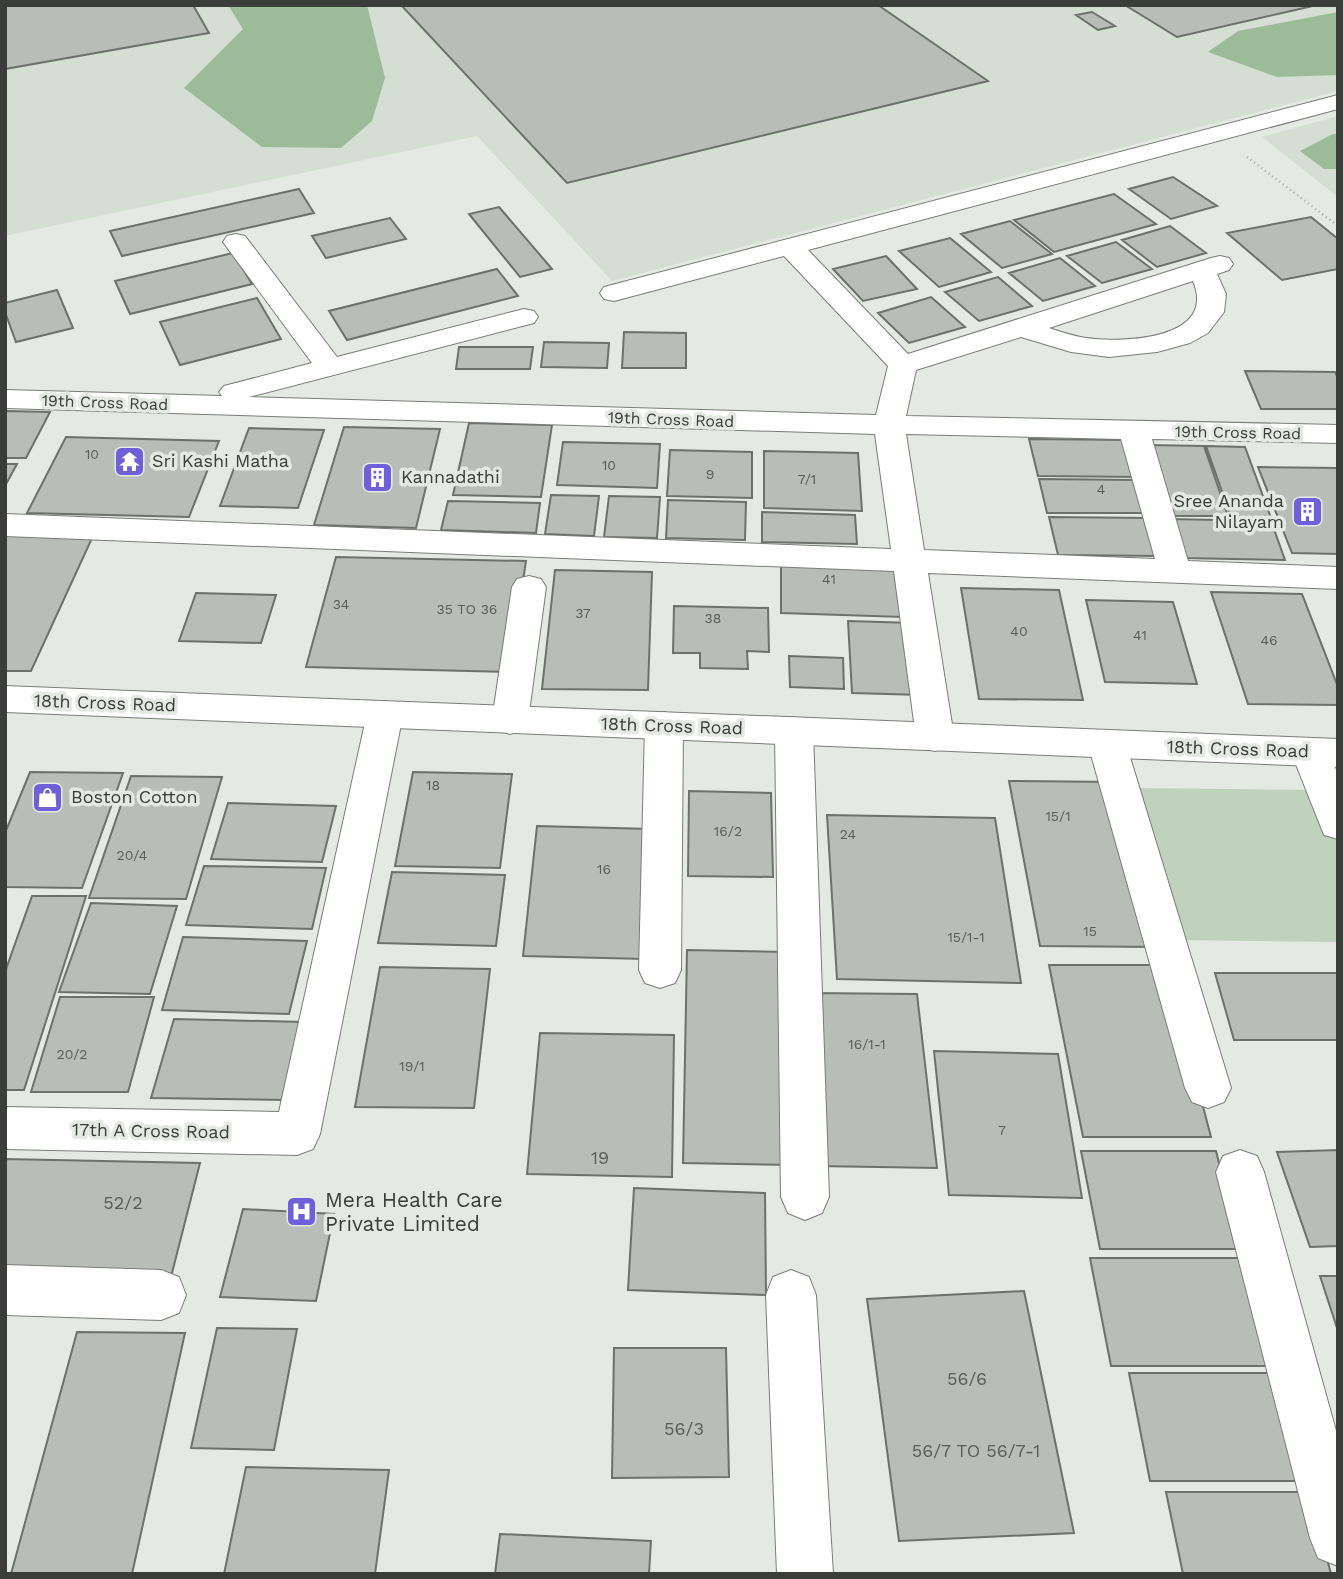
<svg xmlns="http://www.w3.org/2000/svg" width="1343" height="1579" viewBox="0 0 1343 1579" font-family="'Work Sans',sans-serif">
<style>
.built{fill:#d4ded2}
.green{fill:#bed2bc}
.forest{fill:#9cbc99}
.building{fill:#b8bdb7;stroke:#6c716c;stroke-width:2}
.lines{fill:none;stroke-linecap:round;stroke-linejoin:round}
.minor-casing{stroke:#787d77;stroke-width:2}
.major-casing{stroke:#787d77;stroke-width:2}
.path{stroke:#a6aba5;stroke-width:2.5;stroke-dasharray:1 3.5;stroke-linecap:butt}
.minor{fill:#fff;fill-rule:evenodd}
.major{fill:#fff;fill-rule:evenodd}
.labels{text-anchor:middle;stroke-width:7;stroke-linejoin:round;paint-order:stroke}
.number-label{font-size:14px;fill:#5a5d59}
.far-street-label{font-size:16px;fill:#3a3d3a;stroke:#e4eae3}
.poi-label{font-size:18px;fill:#3a3d3a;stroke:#e4eae3;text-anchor:start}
.street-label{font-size:18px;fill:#3a3d3a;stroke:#e4eae3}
.near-number-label{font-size:18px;fill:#5a5d59}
.near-poi-label{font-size:21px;fill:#3a3d3a;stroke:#e4eae3;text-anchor:start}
</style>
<rect width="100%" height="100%" fill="#e4eae3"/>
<!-- built -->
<path class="built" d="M5,5H1338V91L612,281L477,136L5,236Z
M1338,116V197L1262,137Z"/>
<!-- green -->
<path class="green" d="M1135,788L1320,790L1338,840V942L1174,940Z"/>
<!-- forest -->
<path class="forest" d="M228,5H367L385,78L372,121L341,148L262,147L184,88L243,29Z
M1338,12V75L1277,77L1208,52L1238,31Z
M1333,134H1338V169H1324L1300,151Z"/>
<!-- building -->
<path class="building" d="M5,5H193L209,33L5,69Z
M401,5H878L988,81L567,183Z
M1125,5H1317L1177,37Z
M1092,12L1115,26L1098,30L1076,15Z
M1173,177L1217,206L1171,219L1129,189Z
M299,189L314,213L122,256L110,231Z
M1114,194L1156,224L1054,252L1014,220Z
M499,207L552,269L520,277L469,214Z
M1311,217L1338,239V269L1282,280L1227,233Z
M390,218L406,239L326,258L312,236Z
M1010,221L1052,254L1002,268L961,234Z
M1170,226L1206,253L1157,267L1122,240Z
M950,238L991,272L939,287L899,251Z
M1116,242L1152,269L1102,283L1067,256Z
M233,253L252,284L130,314L115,281Z
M886,256L917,289L863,301L833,269Z
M1060,258L1095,286L1043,301L1009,273Z
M497,269L518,296L347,340L329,311Z
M998,277L1032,306L979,321L945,292Z
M57,290L73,328L16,342L5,312V303Z
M931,297L965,327L909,343L878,313Z
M257,298L281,339L180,365L160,322Z
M624,332L686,333V368H622Z
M544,342L609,343L607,368L541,367Z
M459,347H533L530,369H456Z
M1245,371L1335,372L1338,378V409H1261Z
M5,411L50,412L26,458H5Z
M469,423L552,425L541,497L453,495Z
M344,427L440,429L416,528L314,525Z
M249,428L324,430L298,508L220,506Z
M66,437L219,441L189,517L27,513Z
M1029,439L1130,440L1142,477L1038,476Z
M563,442L660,444L657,488L557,485Z
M1149,445L1204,446L1228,516H1171Z
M1206,446L1245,447L1271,518L1231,517Z
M670,450L752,452V498L667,496Z
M764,451L858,453L862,511L764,508Z
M5,464H17L5,486Z
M1258,467L1338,468V554L1292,553Z
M1039,479L1138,480L1149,513H1047Z
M551,495L599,496L594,536L545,534Z
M609,496L660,497L657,538L604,537Z
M668,500L746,502L745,540L666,538Z
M448,501L540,503L536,533L441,530Z
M762,512L855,515L857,544L762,542Z
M1049,517L1149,518L1161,556L1058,555Z
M1169,519L1271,521L1285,560L1181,558Z
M5,534L93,536L31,671H5Z
M336,557L526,561L509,672L306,667Z
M781,565L899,568L903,617L781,613Z
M555,570L652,572L648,690L542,689Z
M961,588L1059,590L1083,700L979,699Z
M1211,592L1302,594L1338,687V705L1248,704Z
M196,593L276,595L261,643L179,641Z
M1086,600L1173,602L1197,684L1105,682Z
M674,606L768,608L769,652L747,651L748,669L700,668V653H673Z
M848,621L914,623L921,695L852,693Z
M789,656L843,658L844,689L790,687Z
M30,772L123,773L82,888L5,887V833Z
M413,772L512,774L500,868L395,866Z
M131,776L222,777L186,899L89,898Z
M1009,781L1117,782L1159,947L1040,946Z
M689,791L771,793L773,877L688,876Z
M228,803L336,806L322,862L211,859Z
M827,815L995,818L1021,983L837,979Z
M537,826L651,829L645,959L523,956Z
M204,866L326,868L312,929L186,925Z
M392,872L505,875L496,946L378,943Z
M32,896H86L24,1090H5V972Z
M91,903L177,906L150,994L59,992Z
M183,937L307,941L289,1014L162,1010Z
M687,950L788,952L795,1165L683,1163Z
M1049,965H1166L1211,1137H1083Z
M380,967L490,969L474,1108L355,1107Z
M1215,973H1338V1040H1234Z
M808,993L917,994L937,1168L817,1166Z
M60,997H154L128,1092H31Z
M174,1019L305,1022L287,1100L151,1098Z
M540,1033L674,1035L672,1177L527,1174Z
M934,1051L1058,1054L1082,1198L949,1195Z
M1338,1150V1246L1310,1247L1277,1152Z
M1081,1151H1216L1241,1249H1100Z
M5,1159L200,1163L171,1277L5,1274Z
M634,1188L765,1193L766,1295L628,1290Z
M243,1209L334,1214L316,1301L220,1297Z
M1090,1258H1245L1273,1366H1111Z
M1320,1276H1338V1331Z
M1024,1291L1074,1533L899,1541L867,1299Z
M217,1328L297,1329L274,1450L191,1448Z
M77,1332L185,1333L132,1574H11Z
M614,1348H726L729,1477L612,1478Z
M1129,1373H1277L1305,1481H1150Z
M246,1467L389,1470L375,1574H224Z
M1166,1492H1310L1331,1574H1183Z
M500,1534L651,1541L649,1574H495Z"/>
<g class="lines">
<defs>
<path id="minor" d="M1338,95V109L808,250L908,354L1211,258L1220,256L1229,258L1233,264L1229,270L1217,274L1226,294L1224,312L1208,333L1190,343L1157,352L1109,357L1071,352L1021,337L916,370L906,416L1338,425V443L1152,439L1188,561L1338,567V589L928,573L954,737L948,747L935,751L922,747L916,737L894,571L5,536V514L891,549L875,434L5,408V390L222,396L219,392L224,386L312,363L223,242L227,236L236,234L245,236L337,357L524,309L534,311L538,317L534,323L249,397L876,415L888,366L784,256L614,301L604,299L600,293L604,287ZM1193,281C1218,340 1122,343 1086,338C1073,336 1061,332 1049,328ZM906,434L1121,439L1155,559L924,550Z
M529,576L541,579L546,587L528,720L523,730L510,734L497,730L492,720L512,587L517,579Z
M385,701L398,704L403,714L320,1134L313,1149L297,1155L5,1149V1107L279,1112L367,714L372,704Z
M664,712L677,716L683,726L681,970L675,983L660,988L645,983L639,970L645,726L651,716Z
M794,717L807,721L813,731L829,1197L822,1213L805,1220L788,1213L781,1197L775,731L781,721Z
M1107,730L1120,734L1126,744L1231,1088L1224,1102L1208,1108L1192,1102L1185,1088L1088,744L1094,734Z
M1310,738L1323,742L1338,774V839L1324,835L1291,752L1297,742Z
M1240,1150L1257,1156L1264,1172L1338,1438V1566L1318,1558L1310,1538L1216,1172L1223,1156Z
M5,1265L161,1270L179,1277L186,1295L179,1313L161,1320L5,1315Z
M791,1270L809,1277L816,1295L833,1574H777L766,1295L773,1277Z"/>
<path id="major" d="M5,686L1338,739V767L5,712Z"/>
</defs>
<!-- minor casing -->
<use href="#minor" class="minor-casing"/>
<!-- major casing -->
<use href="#major" class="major-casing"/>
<!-- path -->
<path class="path" d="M1247,157L1338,226"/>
<!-- minor -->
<use href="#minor" class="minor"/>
<!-- major -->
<use href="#major" class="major"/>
</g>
<!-- icons -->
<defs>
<symbol id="temple-square" viewBox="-11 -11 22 22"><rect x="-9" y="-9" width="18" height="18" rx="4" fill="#6f5fd9" stroke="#e4eae3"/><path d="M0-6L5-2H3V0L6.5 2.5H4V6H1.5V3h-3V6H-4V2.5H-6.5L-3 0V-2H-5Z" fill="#fff"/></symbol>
<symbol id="building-square" viewBox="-11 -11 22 22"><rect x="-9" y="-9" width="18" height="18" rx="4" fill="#6f5fd9" stroke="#e4eae3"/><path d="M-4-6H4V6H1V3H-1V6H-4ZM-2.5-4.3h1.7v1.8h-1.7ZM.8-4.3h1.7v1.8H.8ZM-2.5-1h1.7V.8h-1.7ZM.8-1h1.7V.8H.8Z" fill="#fff"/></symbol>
<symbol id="shop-square" viewBox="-11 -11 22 22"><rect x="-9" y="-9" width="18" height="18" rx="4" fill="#6f5fd9" stroke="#e4eae3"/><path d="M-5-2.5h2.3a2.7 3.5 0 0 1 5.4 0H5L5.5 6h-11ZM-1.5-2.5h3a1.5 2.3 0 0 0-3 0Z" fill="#fff"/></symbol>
<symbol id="hospital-square" viewBox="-11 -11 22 22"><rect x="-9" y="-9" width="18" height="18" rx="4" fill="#6f5fd9" stroke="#e4eae3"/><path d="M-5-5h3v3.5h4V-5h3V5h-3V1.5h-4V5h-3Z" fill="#fff"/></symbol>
</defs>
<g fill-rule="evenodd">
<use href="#temple-square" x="112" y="444" width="35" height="35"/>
<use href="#building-square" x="360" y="460" width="35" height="35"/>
<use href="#building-square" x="1290" y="494" width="35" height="35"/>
<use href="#shop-square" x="30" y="780" width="35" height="35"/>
<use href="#hospital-square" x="284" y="1194" width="35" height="35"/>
</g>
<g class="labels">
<!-- number labels -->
<g class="number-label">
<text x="92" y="459">10</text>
<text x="609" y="470">10</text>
<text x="710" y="479">9</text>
<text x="807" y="484">7/1</text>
<text x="1101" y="494">4</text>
<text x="829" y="584">41</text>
<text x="341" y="609">34</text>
<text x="467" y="614">35 TO 36</text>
<text x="583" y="618">37</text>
<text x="713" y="623">38</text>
<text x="1019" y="636">40</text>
<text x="1140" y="640">41</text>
<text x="1269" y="645">46</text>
<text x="433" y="790">18</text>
<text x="1058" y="821">15/1</text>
<text x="728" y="836">16/2</text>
<text x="848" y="839">24</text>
<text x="132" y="860">20/4</text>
<text x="604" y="874">16</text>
<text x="1090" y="936">15</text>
<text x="966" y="942">15/1-1</text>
<text x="867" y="1049">16/1-1</text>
<text x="72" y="1059">20/2</text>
<text x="412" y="1071">19/1</text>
<text x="1002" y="1135">7</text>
</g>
<!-- far-street labels -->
<g class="far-street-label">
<text transform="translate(105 402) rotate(2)" y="6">19th Cross Road</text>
<text transform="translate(671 419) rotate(2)" y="6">19th Cross Road</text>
<text transform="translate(1238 432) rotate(1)" y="6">19th Cross Road</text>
</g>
<!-- poi labels -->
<g class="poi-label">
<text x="152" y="467">Sri Kashi Matha</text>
<text x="401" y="483">Kannadathi</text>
<text x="1284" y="507" text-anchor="end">Sree Ananda<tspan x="1284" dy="21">Nilayam</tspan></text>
<text x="71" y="803">Boston Cotton</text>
</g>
<!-- street labels -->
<g class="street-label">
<text transform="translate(105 703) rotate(2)" y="6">18th Cross Road</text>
<text transform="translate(672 726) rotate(2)" y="6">18th Cross Road</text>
<text transform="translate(1238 749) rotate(2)" y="6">18th Cross Road</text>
<text transform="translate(151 1131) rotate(1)" y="6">17th A Cross Road</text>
</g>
<!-- near-number labels -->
<g class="near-number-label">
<text x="600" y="1164">19</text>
<text x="123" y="1209">52/2</text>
<text x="967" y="1385">56/6</text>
<text x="684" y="1435">56/3</text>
<text x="976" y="1457">56/7 TO 56/7-1</text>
</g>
<!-- near-poi labels -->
<g class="near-poi-label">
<text x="325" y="1207">Mera Health Care<tspan x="325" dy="24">Private Limited</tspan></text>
</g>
</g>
<!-- border -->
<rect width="1343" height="1579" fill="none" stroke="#3a3d3a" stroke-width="14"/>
</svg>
